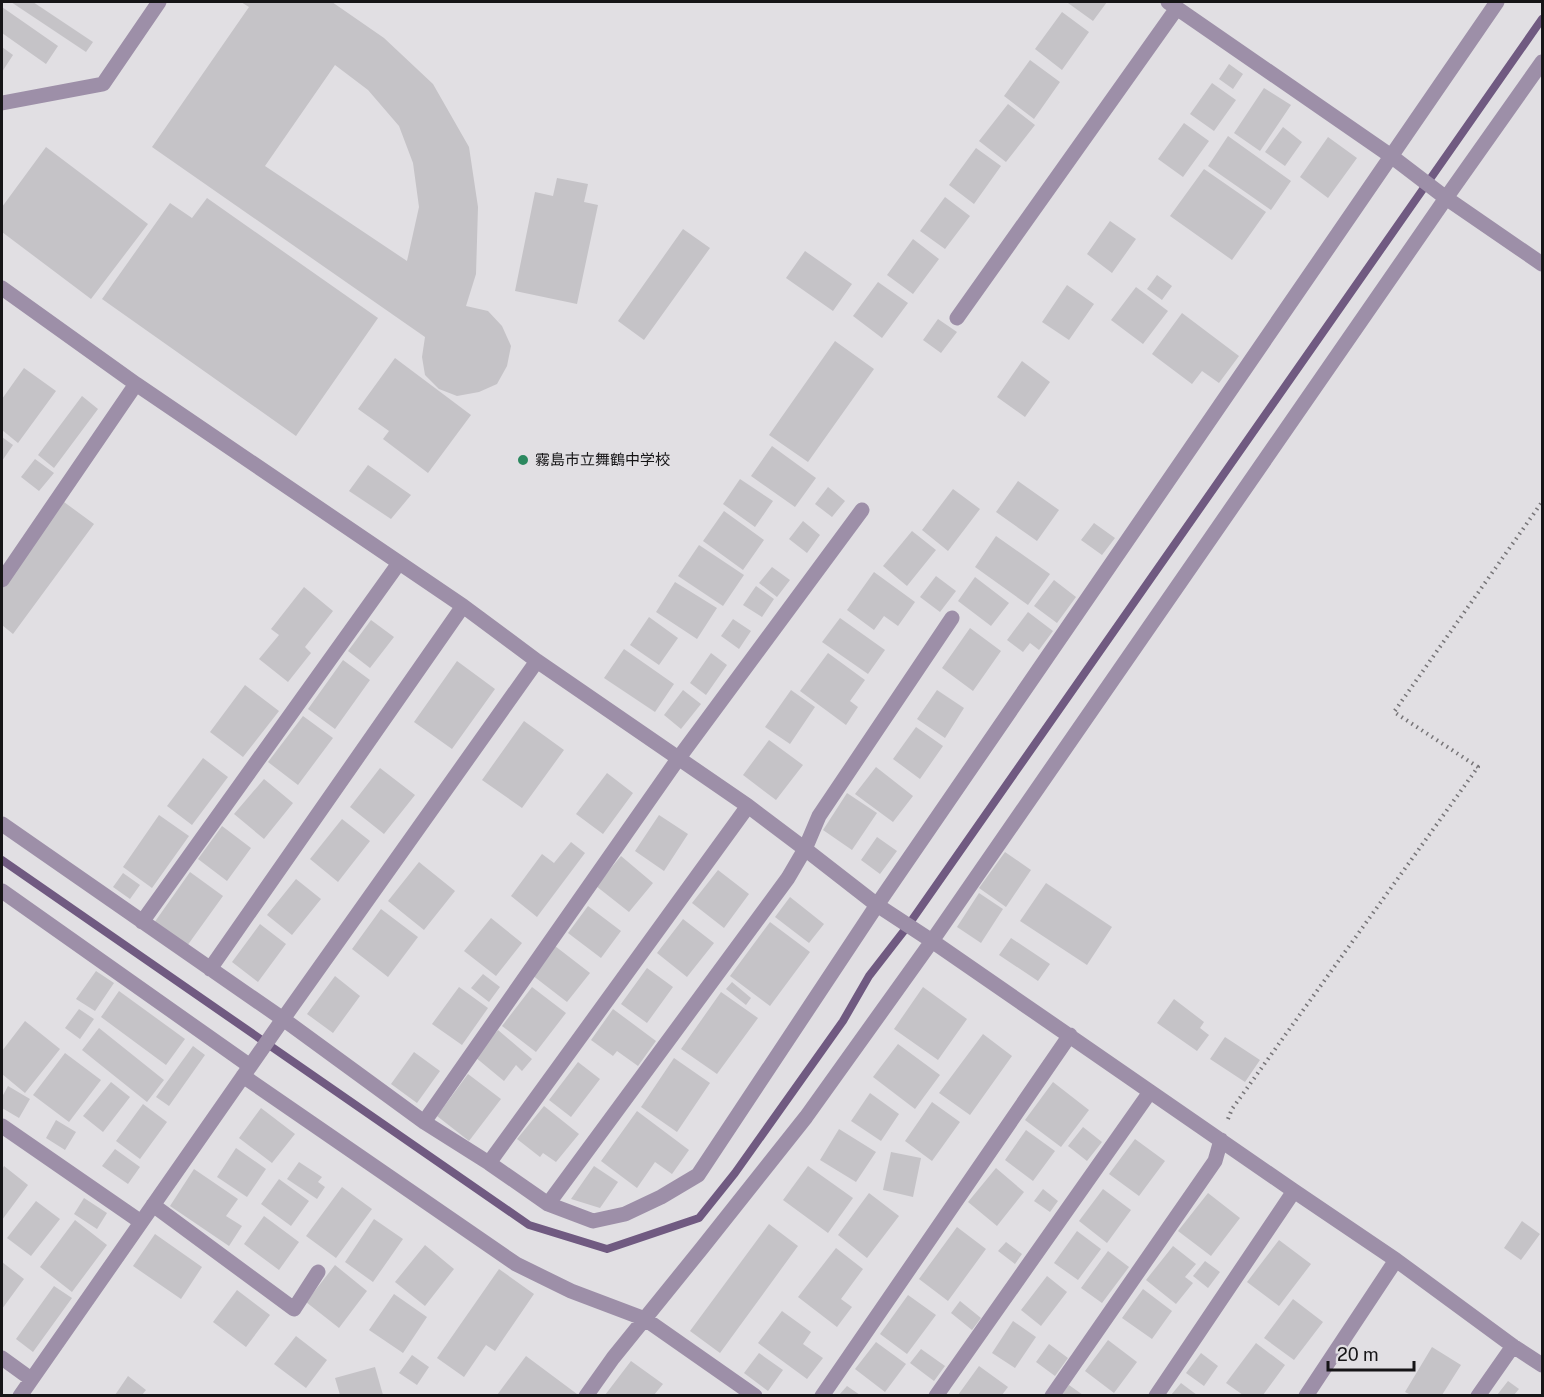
<svg xmlns="http://www.w3.org/2000/svg" width="1544" height="1397" viewBox="0 0 1544 1397" font-family="'Public Sans','Noto Sans JP',sans-serif">
<style>
.lines{fill:none;stroke-linecap:round;stroke-linejoin:round}
.stream{stroke:#705a81;stroke-width:8}
.building{fill:#c5c3c7;fill-rule:evenodd}
.path{stroke:#777578;stroke-width:4;stroke-dasharray:1.5 4.5;stroke-linecap:butt}
.minor{stroke:#9d8fa8;stroke-width:15}
.poi-dot{fill:#2b885f;stroke:#e1dfe3;stroke-width:2}
.labels{text-anchor:middle;stroke-width:6;stroke-linejoin:round;paint-order:stroke}
.poi-label{font-size:15px;fill:#161517;stroke:#e1dfe3;text-anchor:start}
</style>
<rect width="100%" height="100%" fill="#e1dfe3"/>
<g class="lines">
<!-- stream -->
<path class="stream" d="M2,860L529,1225L607,1249L699,1218L735,1173L843,1021L869,976L907,927L1542,19"/>
</g>
<!-- building -->
<path class="building" d="M11,2H33L93,42L86,52Z
M241,2H332L384,38L433,84L469,147L478,207L476,274L466,306L488,311L502,326L511,346L507,366L497,384L479,392L457,396L439,389L425,375L422,357L425,337L152,147L249,7ZM335,65L368,90L399,126L413,163L419,207L407,261L265,166Z
M1069,2H1107L1093,21L1068,3Z
M2,7L58,46L46,64L2,33Z
M1062,12L1089,32L1062,70L1035,49Z
M2,47L13,55L2,72Z
M1030,60L1060,82L1034,119L1004,96Z
M1229,64L1243,74L1233,89L1219,79Z
M1212,83L1236,100L1214,131L1190,114Z
M1264,88L1291,105L1260,151L1234,133Z
M1008,104L1035,125L1006,162L979,141Z
M1184,123L1209,141L1183,177L1158,159Z
M1283,127L1302,142L1285,166L1265,152Z
M1228,136L1291,181L1271,210L1208,166Z
M1328,137L1357,158L1328,198L1300,177Z
M46,147L148,224L91,299L2,232V207Z
M976,148L1001,166L974,204L949,185Z
M1204,169L1266,212L1232,260L1170,216Z
M557,178L588,184L584,202L598,205L577,304L515,291L535,192L553,196Z
M945,197L970,216L945,249L920,231Z
M207,198L378,318L296,436L102,299L170,203L192,218Z
M1110,221L1136,239L1112,273L1087,254Z
M683,229L710,248L644,340L618,321Z
M913,239L939,259L913,294L887,275Z
M805,251L852,284L833,311L786,278Z
M1157,275L1172,286L1162,300L1147,289Z
M878,282L908,303L882,338L853,316Z
M1067,285L1094,304L1069,340L1042,322Z
M1136,287L1168,311L1143,344L1111,320Z
M1182,313L1239,356L1219,383L1202,371L1192,384L1152,354Z
M938,319L957,332L941,353L923,340Z
M835,341L874,369L808,462L769,435Z
M395,358L471,415L428,473L383,439L389,431L358,409Z
M1022,361L1050,382L1025,417L997,397Z
M24,368L56,391L18,443L2,430V399Z
M82,396L98,409L54,468L38,455Z
M2,437L13,445L2,461Z
M772,446L816,478L795,507L751,476Z
M35,459L54,473L39,491L21,477Z
M368,465L411,495L391,519L349,491Z
M740,479L773,501L755,527L723,504Z
M1018,481L1059,510L1037,541L996,512Z
M828,487L845,501L832,517L815,504Z
M953,489L980,509L948,551L922,530Z
M64,502L94,524L13,634L2,625V588Z
M724,511L764,540L743,570L703,541Z
M803,521L820,535L807,553L789,539Z
M1094,523L1115,538L1102,555L1081,540Z
M912,531L936,550L907,586L883,566Z
M996,536L1050,574L1028,605L975,567Z
M699,545L744,575L723,606L678,576Z
M772,567L790,580L777,597L759,583Z
M874,572L915,602L898,626L884,616L874,630L847,610Z
M936,576L956,591L940,612L920,597Z
M975,577L1009,603L991,626L958,601Z
M1054,580L1076,597L1057,623L1034,606Z
M675,582L717,608L697,639L656,612Z
M756,586L774,599L762,617L743,605Z
M304,587L333,611L305,647L311,653L288,682L259,659L279,635L271,629Z
M1028,612L1053,631L1039,650L1030,643L1023,652L1007,640Z
M649,617L678,638L659,665L630,645Z
M840,618L885,650L868,674L822,642Z
M733,619L751,631L739,649L721,636Z
M371,620L394,637L370,668L348,651Z
M970,628L1001,651L973,691L942,668Z
M624,649L674,684L655,712L604,678Z
M711,653L727,665L706,695L690,683Z
M828,653L865,680L850,701L858,707L846,725L800,691Z
M343,660L370,680L335,729L308,709Z
M457,661L495,689L452,749L414,722Z
M245,685L279,711L243,757L210,732Z
M683,690L701,704L681,729L664,715Z
M791,690L815,707L790,744L765,727Z
M937,690L964,708L945,738L917,719Z
M303,716L333,738L298,785L268,762Z
M524,721L564,750L522,808L482,780Z
M916,727L943,746L920,779L893,759Z
M769,740L803,765L776,800L743,775Z
M203,758L228,777L192,825L167,806Z
M876,767L913,796L893,822L855,794Z
M380,768L415,795L384,834L350,807Z
M607,773L633,793L603,834L576,814Z
M264,779L293,803L264,839L234,814Z
M847,793L877,813L852,850L823,830Z
M159,815L189,836L152,888L123,867Z
M659,815L688,834L664,871L635,851Z
M342,819L370,841L338,882L310,859Z
M222,826L251,848L227,881L198,859Z
M877,837L897,851L880,874L861,860Z
M571,842L585,853L537,917L511,896L542,854L554,863Z
M1005,852L1031,870L1006,907L979,888Z
M621,856L653,883L629,912L596,886Z
M419,862L455,891L424,930L388,901Z
M718,870L749,894L724,928L692,903Z
M190,872L223,896L187,946L154,923Z
M123,873L140,885L130,899L113,887Z
M296,879L321,899L292,935L267,915Z
M1046,883L1112,927L1087,965L1020,921Z
M979,893L1003,909L981,943L957,927Z
M790,897L824,924L809,943L775,917Z
M588,906L621,931L601,958L568,933Z
M381,909L418,937L388,977L352,949Z
M491,918L522,943L496,976L464,951Z
M683,919L714,943L687,977L657,953Z
M770,922L810,952L770,1006L730,976Z
M260,924L286,944L258,982L232,962Z
M1011,938L1050,964L1038,981L999,955Z
M555,946L590,973L567,1002L532,975Z
M647,968L673,987L647,1023L621,1004Z
M96,971L114,983L95,1011L76,999Z
M483,974L500,987L489,1002L471,988Z
M335,976L360,996L333,1033L307,1014Z
M732,982L751,998L746,1005L726,989Z
M459,987L488,1008L462,1045L432,1024Z
M532,987L566,1013L536,1052L502,1026Z
M923,987L967,1019L938,1060L894,1029Z
M119,991L185,1039L166,1065L101,1017Z
M721,992L758,1018L717,1074L681,1049Z
M1174,999L1204,1022L1200,1028L1209,1035L1197,1051L1157,1023Z
M79,1009L94,1019L80,1039L65,1028Z
M613,1009L656,1041L638,1066L617,1051L613,1056L591,1040Z
M25,1021L60,1049L25,1093L2,1074V1051Z
M99,1028L164,1080L147,1102L82,1050Z
M498,1030L532,1059L522,1071L516,1065L504,1081L475,1057Z
M983,1034L1012,1056L970,1115L939,1093Z
M1225,1037L1260,1060L1245,1082L1210,1059Z
M898,1044L940,1075L915,1109L873,1077Z
M193,1046L205,1055L169,1106L156,1097Z
M414,1052L440,1071L417,1103L391,1084Z
M65,1053L101,1080L69,1122L33,1095Z
M674,1058L710,1083L677,1132L641,1107Z
M578,1062L600,1079L571,1117L549,1100Z
M468,1074L501,1099L469,1141L437,1116Z
M111,1082L130,1097L103,1132L83,1116Z
M1053,1082L1089,1110L1061,1147L1025,1120Z
M8,1086L30,1099L19,1118L2,1108V1097Z
M870,1093L899,1114L881,1141L851,1121Z
M932,1102L960,1122L932,1161L905,1141Z
M143,1104L167,1122L140,1159L116,1141Z
M544,1106L579,1134L556,1162L543,1153L540,1157L517,1139Z
M261,1108L295,1134L272,1163L239,1138Z
M637,1111L689,1150L672,1174L655,1162L637,1188L601,1161Z
M56,1120L76,1132L65,1150L46,1138Z
M1083,1127L1102,1142L1087,1161L1068,1146Z
M839,1129L876,1152L856,1182L820,1160Z
M1026,1130L1055,1151L1033,1181L1005,1160Z
M1135,1139L1165,1161L1139,1196L1109,1174Z
M236,1148L266,1169L247,1197L217,1177Z
M115,1149L140,1167L128,1184L102,1166Z
M891,1152L921,1158L913,1197L883,1190Z
M299,1162L322,1177L318,1182L325,1187L317,1199L287,1179Z
M4,1166L28,1185L2,1220V1170Z
M594,1166L618,1182L600,1208L571,1199Z
M808,1166L853,1198L828,1233L783,1200Z
M996,1168L1024,1192L997,1226L968,1202Z
M194,1169L238,1199L226,1216L242,1226L229,1246L170,1206Z
M279,1179L309,1201L291,1226L261,1204Z
M342,1187L372,1209L336,1258L306,1236Z
M1043,1189L1058,1201L1050,1212L1034,1201Z
M1103,1189L1131,1210L1107,1243L1079,1221Z
M869,1193L899,1216L867,1258L838,1235Z
M1208,1193L1240,1218L1211,1256L1178,1231Z
M84,1198L107,1213L97,1229L74,1214Z
M36,1201L60,1219L31,1256L7,1238Z
M264,1216L299,1242L279,1270L244,1244Z
M374,1219L403,1239L373,1282L345,1262Z
M75,1220L107,1245L72,1292L40,1267Z
M1522,1221L1540,1234L1521,1260L1504,1248Z
M769,1224L798,1246L720,1353L690,1331Z
M957,1227L986,1249L948,1301L919,1279Z
M1077,1231L1101,1249L1078,1280L1054,1263Z
M155,1234L202,1267L181,1299L133,1266Z
M1279,1240L1311,1264L1279,1306L1247,1282Z
M1006,1242L1022,1254L1015,1264L998,1251Z
M425,1245L454,1269L425,1306L395,1282Z
M1173,1246L1196,1264L1185,1277L1193,1283L1176,1304L1146,1280Z
M836,1248L863,1269L841,1299L852,1307L837,1327L798,1297Z
M1108,1251L1129,1267L1102,1303L1081,1288Z
M1205,1261L1220,1272L1208,1288L1193,1276Z
M2,1262L24,1279L2,1309Z
M335,1265L367,1291L339,1328L306,1302Z
M499,1269L534,1294L495,1351L486,1345L464,1377L437,1358Z
M1047,1276L1067,1292L1041,1326L1021,1310Z
M54,1286L72,1298L33,1352L16,1339Z
M1143,1289L1172,1311L1152,1339L1122,1318Z
M237,1290L270,1315L246,1347L213,1322Z
M394,1294L427,1317L403,1353L369,1330Z
M908,1295L936,1315L907,1354L880,1334Z
M1293,1299L1323,1322L1294,1360L1264,1338Z
M960,1301L981,1318L972,1330L951,1313Z
M782,1311L811,1332L803,1344L823,1358L807,1379L758,1343Z
M1013,1321L1036,1337L1015,1368L992,1353Z
M296,1336L327,1360L306,1388L274,1364Z
M1108,1340L1137,1362L1114,1393L1085,1371Z
M876,1342L906,1364L885,1392L855,1369Z
M1256,1343L1285,1365L1263,1395H1243L1226,1383Z
M1049,1344L1068,1358L1055,1376L1036,1362Z
M1432,1347L1461,1365L1442,1395H1411L1405,1392Z
M921,1349L945,1366L934,1381L910,1363Z
M759,1353L783,1370L768,1391L744,1373Z
M1201,1353L1218,1366L1204,1386L1186,1373Z
M412,1355L429,1367L417,1385L399,1373Z
M526,1356L577,1394L576,1395H497Z
M631,1361L663,1384L654,1395H605Z
M979,1366L1008,1387L1002,1395H958Z
M375,1367L383,1395H340L335,1378Z
M128,1376L146,1390L142,1395H115Z
M1508,1381L1519,1389L1514,1395H1497Z
M1181,1383L1197,1395H1171Z
M1069,1385L1083,1395H1061Z
M847,1386L860,1395H839Z"/>
<g class="lines">
<!-- path -->
<path class="path" d="M1228,1119L1232,1109L1478,767L1394,712L1542,502"/>
<!-- minor -->
<path class="minor" d="M1168,2L1391,156L1446,198L1542,264
M2,103L103,84L159,2
M2,288L136,384L463,606L537,661L748,806L805,849L877,905L932,941L1294,1191L1396,1260L1513,1346L1542,1365
M957,318L1177,8
M2,580L136,384
M2,824L283,1019L424,1122L489,1163L548,1204L593,1221L625,1214L661,1197L698,1175L877,905L1497,2
M2,891L250,1066
M142,922L399,563
M210,969L463,606
M243,1076L516,1264L571,1291L645,1319L755,1396
M424,1122L678,759L862,510
M2,1126L141,1222
M489,1163L748,806
M548,1204L788,878L805,849L819,816L952,618
M153,1205L294,1309L318,1272
M2,1358L31,1379
M20,1396L283,1019L537,661
M586,1396L613,1358L702,1248L806,1117L932,941L1446,198L1542,62
M822,1396L1070,1035
M936,1396L1150,1092
M1052,1396L1215,1161L1221,1140
M1156,1396L1294,1191
M1306,1396L1396,1260
M1478,1396L1513,1346"/>
</g>
<!-- markers -->
<circle class="poi-dot" cx="523" cy="460" r="6"/>
<g class="labels">
<!-- poi labels -->
<g class="poi-label">
<text x="535" y="465">霧島市立舞鶴中学校</text>
</g>
</g>
<!-- border -->
<rect width="1544" height="1397" fill="none" stroke="#161517" stroke-width="6"/>
<!-- scale -->
<path d="M1328 1361v9h86v-9" fill="none" stroke="#161517" stroke-width="3"/>
<text x="1337" y="1361" font-size="18" fill="#161517" stroke="#e1dfe3" stroke-width="4.5" paint-order="stroke">20 m</text>
</svg>
